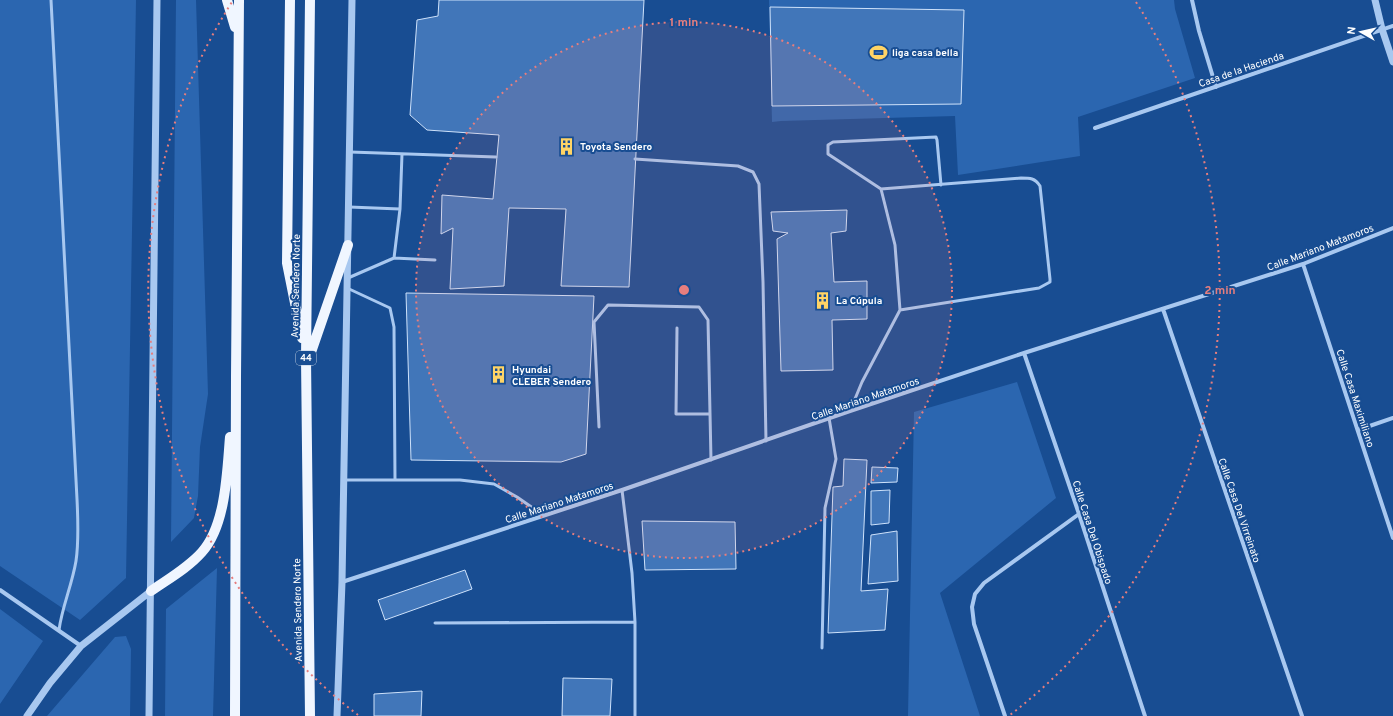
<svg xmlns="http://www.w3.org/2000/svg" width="1393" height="716" viewBox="0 0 1393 716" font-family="Overpass,sans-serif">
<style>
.green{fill:#2b66b0}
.building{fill:#4176b9;stroke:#cee2fb}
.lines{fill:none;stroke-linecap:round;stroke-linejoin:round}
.service{stroke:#a8c8f0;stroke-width:3}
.minor{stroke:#a8c8f0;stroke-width:4}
.tertiary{stroke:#a8c8f0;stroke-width:7}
.primary{stroke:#f0f6ff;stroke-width:10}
.ring{fill:none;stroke:#e67e7e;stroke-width:2;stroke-dasharray:2 4}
.labels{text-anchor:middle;stroke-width:4;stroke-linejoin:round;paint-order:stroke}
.shield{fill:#184d92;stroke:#bacade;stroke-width:1}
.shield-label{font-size:9px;font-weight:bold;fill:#fff}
.poi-label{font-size:10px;font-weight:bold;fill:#fff;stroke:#184d92;text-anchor:start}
.street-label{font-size:10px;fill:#fff;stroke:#184d92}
.centre{fill:#e67e7e;stroke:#184d92;stroke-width:2}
.ring-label{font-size:12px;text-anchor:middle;font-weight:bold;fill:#e67e7e;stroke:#184d92;stroke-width:4;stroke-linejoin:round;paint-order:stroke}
</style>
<rect width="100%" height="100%" fill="#184d92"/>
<!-- green -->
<path class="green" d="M0,0H136L126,578L80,620L0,566Z
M176,0H196L208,394L200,447L198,496L194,518L171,542Z
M769,0H1174L1175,9L1195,78L1078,117L1080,156L958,175L955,116L781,121L772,122Z
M1017,382L1056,498L940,593L980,716H908L914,412Z
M217,568L213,716H165L166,609Z
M0,609L43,641L0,704Z
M126,636L131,649L130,716H47L115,637Z"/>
<!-- building -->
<path class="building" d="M439,0H644L629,287L561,286L566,209L509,208L504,286L450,289L453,228L441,234L442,195L493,199L499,135L427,130L410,115L417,20L438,16Z
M770,7L964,10L961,104L772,106Z
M847,210L846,231L831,233L834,282L867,281V319L832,320L833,370L781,371L777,239L788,233L773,231L771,212Z
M406,293L594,296L586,454L561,462L411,460Z
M844,459L867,460L861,591L888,589L885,630L828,633L833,487L843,486Z
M872,467L898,468L897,482L871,483Z
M890,490L889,523L871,525V491Z
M642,521L735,522L736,569L645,570Z
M897,531L898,581L868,584L871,535Z
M465,570L472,589L385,620L378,600Z
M563,678L612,679L610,716H562Z
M422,691L421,716H374V694Z"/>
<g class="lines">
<!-- service -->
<path class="service" d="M51,0L77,499C78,519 79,541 76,561C72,585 62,607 59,630
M350,152L496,157
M635,159L738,166L753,172L759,184L763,282L766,441
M349,207L400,209L402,154
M400,209L394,258L435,260
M348,278L394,258
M347,288L390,308L394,327L395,480
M900,310L1039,288L1050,282V279L1040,186C1035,178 1030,178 1021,178L881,189L828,154V145L833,142L936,137L937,140L941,185
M677,328L676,414H710
M850,411L862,382L900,310L895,245L881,189
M599,427L594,322L608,305L699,307L708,320L711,460
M345,480H460L494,484L517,497L543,515
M622,490L632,573L635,622V716
M435,623L635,622
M822,648L825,508L836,459L829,418"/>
<!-- minor -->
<path class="minor" d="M1192,0L1199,31L1216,87
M1095,128L1393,26
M1303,264L1393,538
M1163,309L1302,716
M1024,353L1079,514L1145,716
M1358,430L1393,418
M342,582L622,490L850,411L1024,353L1303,264L1393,228
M0,590L81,646
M1005,716L974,624L972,607L975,594L984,583L1079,514"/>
<!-- tertiary -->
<path class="tertiary" d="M1375,0L1382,29L1393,62
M27,716L50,683L81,646L151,591
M149,716L157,0
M337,716L342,582L352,0"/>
<!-- primary -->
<path class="primary" d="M227,0L235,27
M290,0L287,263L302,338
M310,0L306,358L310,716
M309,358L348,245
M151,591C168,579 188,568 202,552C226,525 227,472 230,437
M235,716L236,377L239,0"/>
</g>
<!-- distance rings -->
<circle cx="684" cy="290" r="268" fill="#e67e7e" fill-opacity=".12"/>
<g class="ring">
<circle cx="684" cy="290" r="268"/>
<path d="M358 715A536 536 0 0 1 232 2M1136 2A536 536 0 0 1 1010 715"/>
</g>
<!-- icons -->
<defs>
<symbol id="stadium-bare" viewBox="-9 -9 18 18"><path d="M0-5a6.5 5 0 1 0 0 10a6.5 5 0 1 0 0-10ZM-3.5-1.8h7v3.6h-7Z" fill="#ffd466" stroke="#184d92" stroke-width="2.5" paint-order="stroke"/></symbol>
<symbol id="building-bare" viewBox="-9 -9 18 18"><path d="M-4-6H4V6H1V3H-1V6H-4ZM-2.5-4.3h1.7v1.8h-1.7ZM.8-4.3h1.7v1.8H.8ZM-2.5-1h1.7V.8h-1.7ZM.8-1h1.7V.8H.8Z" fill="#ffd466" stroke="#184d92" stroke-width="2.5" paint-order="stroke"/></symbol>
</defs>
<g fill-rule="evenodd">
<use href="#stadium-bare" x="866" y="40" width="25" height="25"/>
<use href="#building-bare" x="554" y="134" width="25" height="25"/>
<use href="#building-bare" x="810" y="288" width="25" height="25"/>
<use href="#building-bare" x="486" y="362" width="25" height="25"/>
</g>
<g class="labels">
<!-- shield labels -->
<rect class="shield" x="296" y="351" width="20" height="14" rx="3"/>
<g class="shield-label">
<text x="306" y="361">44</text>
</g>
<!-- poi labels -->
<g class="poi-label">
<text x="892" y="56">liga casa bella</text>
<text x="580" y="150">Toyota Sendero</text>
<text x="836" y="304">La Cúpula</text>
<text x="512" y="373">Hyundai<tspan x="512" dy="12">CLEBER Sendero</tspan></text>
</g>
<!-- street labels -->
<g class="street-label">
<text transform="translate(1241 69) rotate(-19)" y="4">Casa de la Hacienda</text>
<text transform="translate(1320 247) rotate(-21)" y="4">Calle Mariano Matamoros</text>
<text transform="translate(295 286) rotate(-89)" y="4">Avenida Sendero Norte</text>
<text transform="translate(865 398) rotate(-19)" y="4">Calle Mariano Matamoros</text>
<text transform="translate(1356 398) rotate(72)" y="4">Calle Casa Maximiliano</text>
<text transform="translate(559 502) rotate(-18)" y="4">Calle Mariano Matamoros</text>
<text transform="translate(1240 510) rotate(71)" y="4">Calle Casa Del Virreinato</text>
<text transform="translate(1093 532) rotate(72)" y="4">Calle Casa Del Obispado</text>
<text transform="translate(297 610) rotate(-91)" y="4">Avenida Sendero Norte</text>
</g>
</g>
<circle cx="684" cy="290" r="6" class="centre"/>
<g class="ring-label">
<text x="684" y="26">1 min</text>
<text x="1220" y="294">2 min</text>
</g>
<!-- north arrow -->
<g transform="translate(1361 32) rotate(278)" stroke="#184d92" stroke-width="3" paint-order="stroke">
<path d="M0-3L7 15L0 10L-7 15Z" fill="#ffffff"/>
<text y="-6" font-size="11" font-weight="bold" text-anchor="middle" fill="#ffffff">N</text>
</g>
</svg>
